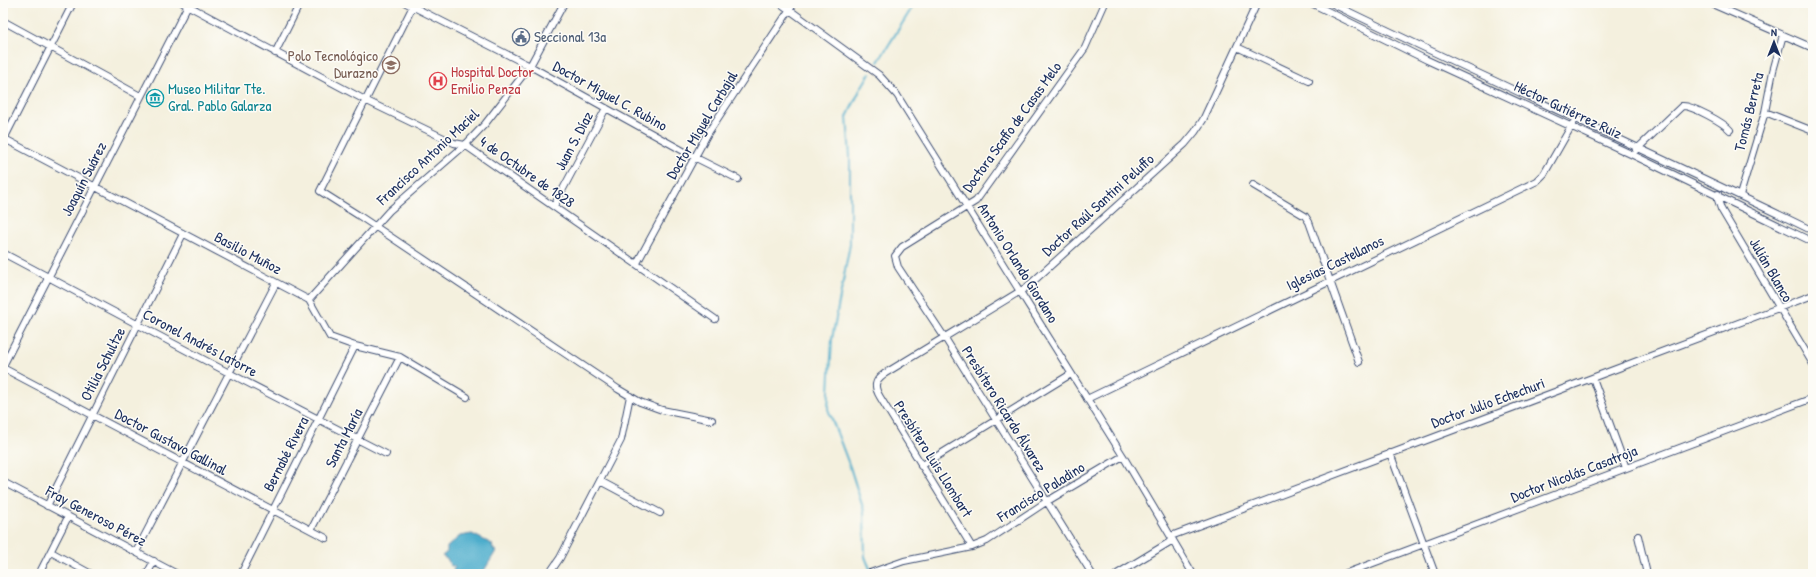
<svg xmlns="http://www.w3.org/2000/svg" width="1816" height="577" viewBox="0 0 1816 577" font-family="'Patrick Hand',sans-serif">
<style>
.water{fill:#4dadcc;stroke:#346e95}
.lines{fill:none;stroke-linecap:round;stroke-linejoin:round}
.stream{stroke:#4dadcc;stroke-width:2}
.street-casing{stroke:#3c4c71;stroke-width:8}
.street{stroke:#fff;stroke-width:6}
.labels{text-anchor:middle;stroke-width:3;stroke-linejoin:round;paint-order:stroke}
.service-label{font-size:15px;fill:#4e5e75;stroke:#fdfcf7;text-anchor:start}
.education-label{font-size:15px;fill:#785e54;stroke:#fdfcf7;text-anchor:end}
.health-label{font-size:15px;fill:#be3a42;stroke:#fdfcf7;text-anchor:start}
.culture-label{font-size:15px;fill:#0d838f;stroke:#fdfcf7;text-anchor:start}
.street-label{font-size:15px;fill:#1b2f5e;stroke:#fdfcf7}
</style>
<rect width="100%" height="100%" fill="#fdfcf7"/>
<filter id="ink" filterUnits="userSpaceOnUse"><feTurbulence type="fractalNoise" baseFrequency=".025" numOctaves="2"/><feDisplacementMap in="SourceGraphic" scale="8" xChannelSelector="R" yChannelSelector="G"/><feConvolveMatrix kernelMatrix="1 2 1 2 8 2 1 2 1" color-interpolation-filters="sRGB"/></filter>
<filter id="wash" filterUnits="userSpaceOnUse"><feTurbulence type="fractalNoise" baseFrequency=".012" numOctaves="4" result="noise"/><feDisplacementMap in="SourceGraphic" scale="16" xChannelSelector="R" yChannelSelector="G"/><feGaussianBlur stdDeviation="0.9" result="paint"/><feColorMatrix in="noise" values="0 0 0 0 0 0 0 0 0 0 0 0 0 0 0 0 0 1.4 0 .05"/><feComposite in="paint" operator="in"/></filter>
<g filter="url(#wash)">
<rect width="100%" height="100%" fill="#f4f0de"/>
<!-- water -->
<path class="water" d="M472,534L492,544L493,549L496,551L482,574H453L452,572L455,567L450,565L448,560L442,556L447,552V547L460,536Z"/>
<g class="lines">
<!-- stream -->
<path class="stream" d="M878,62L915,3
M870,73L861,88L847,117L850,156V244L832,339L828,409L850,467L864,511L865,557L871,571"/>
</g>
</g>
<g filter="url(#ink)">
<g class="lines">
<defs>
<path id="street" d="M183,3L365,100L454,143L465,145L715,319
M406,3L530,66L696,158L738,179
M780,3L879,75L897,95L1123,456L1193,574
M1311,3L1427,60L1633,155L1813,242
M1331,3C1491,81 1653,153 1813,231
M1710,3L1813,48
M413,6L320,191L358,215L618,389L640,402L662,410L712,420
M3,21L140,96
M1237,47L1309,81
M275,53L300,3
M1765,112L1813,131
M3,138L309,300L330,337L355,346L400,357L467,397
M3,141L73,3
M1636,150L1682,106C1692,105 1724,123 1730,130
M1253,185L1305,216L1309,222L1359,362
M1718,194V200L1721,209L1813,364
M1740,195L1765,112L1773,71L1783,35
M554,206L606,108
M3,253L229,373L386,454
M637,263L708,133L794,3
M309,300L389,211L465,145L485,124L530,66L564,3
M3,366L189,3
M3,368L326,538
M1593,378L1626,468
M1087,399L1537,181L1544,174L1576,118
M1390,453L1435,574
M921,466L1071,374
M600,481L660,513
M3,482L177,574
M47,506L183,234
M311,530L400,357
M1171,536L1813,295
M1638,536L1647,574
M972,547L880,397C874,387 874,381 884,374L1027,287L1185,144L1195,132L1203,120L1257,3
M51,552L91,574
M136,552L276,283
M39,574L68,517
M147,574L154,561
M241,574L355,346
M549,574L560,558L621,440L630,396
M867,574L904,561L972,547L987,541L1046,502L1123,456
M1092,574L945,338L898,267L895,256L902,247L976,201L1085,48L1105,3
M1117,574L1173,540
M1344,574L1813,398"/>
</defs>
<!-- street casing -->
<use href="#street" class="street-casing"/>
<!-- street -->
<use href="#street" class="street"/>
</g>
</g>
<!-- icons -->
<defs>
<symbol id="civic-ring" viewBox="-11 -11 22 22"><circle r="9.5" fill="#fdfcf7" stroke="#5c6f8a" stroke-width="1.5"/><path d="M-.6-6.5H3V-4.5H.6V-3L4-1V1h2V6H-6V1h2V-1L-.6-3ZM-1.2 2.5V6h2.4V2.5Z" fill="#5c6f8a"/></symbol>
<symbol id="school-ring" viewBox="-11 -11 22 22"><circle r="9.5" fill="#fdfcf7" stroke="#8d6e63" stroke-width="1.5"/><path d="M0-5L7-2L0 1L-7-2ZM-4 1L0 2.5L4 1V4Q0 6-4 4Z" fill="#8d6e63"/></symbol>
<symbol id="hospital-ring" viewBox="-11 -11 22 22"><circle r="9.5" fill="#fdfcf7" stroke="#e0444e" stroke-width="1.5"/><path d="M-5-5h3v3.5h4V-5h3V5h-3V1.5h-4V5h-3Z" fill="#e0444e"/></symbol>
<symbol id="museum-ring" viewBox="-11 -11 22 22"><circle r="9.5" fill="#fdfcf7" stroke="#0f9aa8" stroke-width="1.5"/><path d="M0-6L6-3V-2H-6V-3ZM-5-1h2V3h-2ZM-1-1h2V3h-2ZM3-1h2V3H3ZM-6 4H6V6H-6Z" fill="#0f9aa8"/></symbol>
</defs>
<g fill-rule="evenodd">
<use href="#civic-ring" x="511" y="27" width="20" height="20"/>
<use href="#school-ring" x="381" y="55" width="20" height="20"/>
<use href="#hospital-ring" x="428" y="71" width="20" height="20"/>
<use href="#museum-ring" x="145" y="88" width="20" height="20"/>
</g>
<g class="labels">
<!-- service labels -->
<g class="service-label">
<text x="534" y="42">Seccional 13a</text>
</g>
<!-- education labels -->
<g class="education-label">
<text x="378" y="61">Polo Tecnológico<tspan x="378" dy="17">Durazno</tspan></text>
</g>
<!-- health labels -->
<g class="health-label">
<text x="451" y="77">Hospital Doctor<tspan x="451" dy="17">Emilio Penza</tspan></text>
</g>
<!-- culture labels -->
<g class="culture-label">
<text x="168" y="94">Museo Militar Tte.<tspan x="168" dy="17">Gral. Pablo Galarza</tspan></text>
</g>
<!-- street labels -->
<g class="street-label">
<text transform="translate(610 96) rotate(29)" y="5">Doctor Miguel C. Rubino</text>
<text transform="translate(1568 110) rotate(25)" y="5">Héctor Gutiérrez Ruiz</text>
<text transform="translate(1749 112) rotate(-76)" y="5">Tomás Berreta</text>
<text transform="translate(702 125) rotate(-59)" y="5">Doctor Miguel Carbajal</text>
<text transform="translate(1012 127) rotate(-54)" y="5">Doctora Scaffo de Casas Melo</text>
<text transform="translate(574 141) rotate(-62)" y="5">Juan S. Díaz</text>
<text transform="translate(428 157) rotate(-43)" y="5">Francisco Antonio Maciel</text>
<text transform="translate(527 172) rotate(35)" y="5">4 de Octubre de 1828</text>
<text transform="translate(84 179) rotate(-63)" y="5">Joaquín Suárez</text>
<text transform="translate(1098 205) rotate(-42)" y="5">Doctor Raúl Santini Peluffo</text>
<text transform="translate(248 253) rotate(28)" y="5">Basilio Muñoz</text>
<text transform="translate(1018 263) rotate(58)" y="5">Antonio Orlando Giordano</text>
<text transform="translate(1335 263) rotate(-26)" y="5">Iglesias Castellanos</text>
<text transform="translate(1771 270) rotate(60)" y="5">Julián Blanco</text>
<text transform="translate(200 343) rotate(28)" y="5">Coronel Andrés Latorre</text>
<text transform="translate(103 364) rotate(-63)" y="5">Otilia Schultze</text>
<text transform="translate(1488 403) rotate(-20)" y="5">Doctor Julio Echechuri</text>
<text transform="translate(1004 409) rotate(58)" y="5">Presbítero Ricardo Álvarez</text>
<text transform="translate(344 438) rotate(-63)" y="5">Santa María</text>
<text transform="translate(171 442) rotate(28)" y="5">Doctor Gustavo Gallinal</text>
<text transform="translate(286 454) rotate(-63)" y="5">Bernabé Rivera</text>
<text transform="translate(933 459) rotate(58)" y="5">Presbítero Luis Llombart</text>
<text transform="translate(1574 474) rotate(-21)" y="5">Doctor Nicolás Casatroja</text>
<text transform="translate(1041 492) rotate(-32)" y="5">Francisco Paladino</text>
<text transform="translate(96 516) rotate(28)" y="5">Fray Generoso Pérez</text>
</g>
</g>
<!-- margin -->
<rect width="1816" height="577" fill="none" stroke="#fdfcf7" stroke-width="16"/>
<!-- north arrow -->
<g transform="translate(1774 42)" stroke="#fdfcf7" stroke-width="3" paint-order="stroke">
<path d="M0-3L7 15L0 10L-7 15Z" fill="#1b2f5e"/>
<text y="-6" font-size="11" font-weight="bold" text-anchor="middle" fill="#1b2f5e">N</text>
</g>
</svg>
